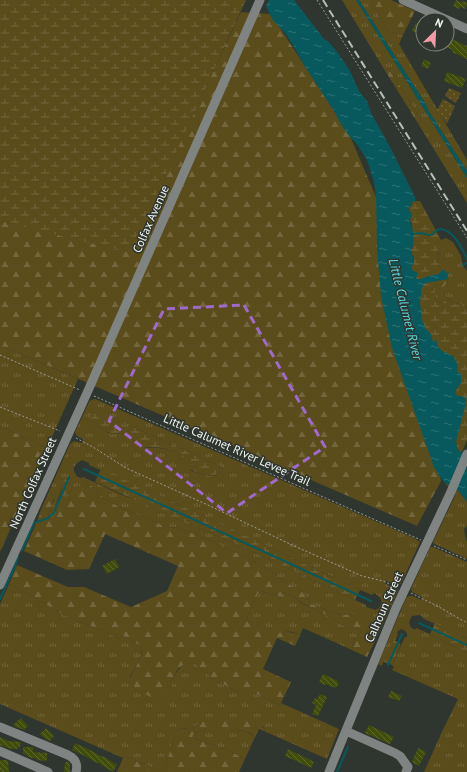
<svg xmlns="http://www.w3.org/2000/svg" width="467" height="772" viewBox="0 0 467 772" font-family="'PT Sans',sans-serif">
<style>
.grass{fill:url(#grass-tufts);fill-rule:evenodd}
.forest{fill:url(#forest-firs)}
.wetland{fill:url(#wetland-marsh)}
.garden{fill:url(#garden-dots)}
.water{fill:url(#water-ripples)}
.lines{fill:none;stroke-linecap:round;stroke-linejoin:round}
.stream{stroke:#08595d;stroke-width:2}
.building{fill:url(#building-back-hatch)}
.path{stroke:#989d98;stroke-width:1;stroke-dasharray:2 2;stroke-linecap:butt}
.minor{stroke:#7f8482;stroke-width:9}
.rail{stroke:#b9beb9;stroke-width:2;stroke-dasharray:8 4;stroke-linecap:butt}
.marked{fill:none;stroke:#9f69ce;stroke-width:3;stroke-dasharray:8 5;stroke-linejoin:round}
.labels{text-anchor:middle;stroke-width:3;stroke-linejoin:round;paint-order:stroke}
.street-label{font-size:12px;fill:#f2f6f2;stroke:#2f352f}
.water-label{font-size:13px;font-style:italic;fill:#57dee6;stroke:#2f352f}
</style>
<defs>
<pattern id="grass-tufts" width="24" height="20" patternUnits="userSpaceOnUse"><rect width="24" height="20" fill="#5b4c1c"/><path d="M3 7l-1-3M5 7V3M7 7l1-3M15 17l-1-3M17 17v-4M19 17l1-3" fill="none" stroke="#73663d"/></pattern>
<pattern id="forest-firs" width="22" height="20" patternUnits="userSpaceOnUse"><rect width="22" height="20" fill="#5b4c1c"/><path d="M5 1l3.5 6h-7zM16 11l3.5 6h-7z" fill="#73663d"/></pattern>
<pattern id="wetland-marsh" width="20" height="14" patternUnits="userSpaceOnUse"><rect width="20" height="14" fill="#5b4c1c"/><path d="M1 5h8M5 5V1M11 12h8M15 12V8" fill="none" stroke="#73663d"/></pattern>
<pattern id="garden-dots" width="8" height="8" patternUnits="userSpaceOnUse"><rect width="8" height="8" fill="#5b4c1c"/><path d="M2 2h.1M6 6h.1" fill="none" stroke="#73663d" stroke-width="1.8" stroke-linecap="round"/></pattern>
<pattern id="water-ripples" width="26" height="14" patternUnits="userSpaceOnUse"><rect width="26" height="14" fill="#08595d"/><path d="M2 4q2-2 4 0t4 0M15 11q2-2 4 0t4 0" fill="none" stroke="#2c7175"/></pattern>
<pattern id="building-back-hatch" width="6" height="6" patternUnits="userSpaceOnUse"><rect width="6" height="6" fill="#414d0b"/><path d="M-1 5l2 2M0 0l6 6M5-1l2 2" fill="none" stroke="#5d672f"/></pattern>
</defs>
<rect width="100%" height="100%" fill="#2f352f"/>
<!-- grass -->
<path class="grass" d="M342,0H356L467,178V203L419,125L421,119L393,75L389,70L384,69Z
M359,0H371L387,31L403,35L399,44L467,160V171L428,110L427,106Z
M446,238L453,242L461,256L463,266L467,271V313L463,306L460,304L452,303L445,295L442,286L447,283L448,277L447,275L448,272L446,273L441,271C438,260 437,251 441,240Z
M0,345L78,379L47,448L0,426Z
M95,399L414,538L420,542L401,584L396,585L387,581H386L385,583L386,584L396,589L398,591L374,643L367,632L369,623L355,614L341,615L311,604L308,598L300,590L286,583L268,569L239,554L202,537L179,528L167,527L119,507L105,499L92,486L85,485L76,487L70,492L59,512L55,517H53L57,512L71,480L66,478L54,508L48,514L54,501L52,494L40,514H39L70,444L74,441L82,443L83,439L77,436L75,432L89,402L91,400ZM91,421L120,425V428L122,433C108,436 101,429 91,421ZM131,426L220,466L221,468C220,471 219,474 216,475C209,477 196,473 190,470L195,465C189,454 158,445 146,448L130,439L128,434ZM82,460L89,463V465L163,497L222,525L360,590L372,595L374,593C382,597 385,604 376,610L366,607V605L355,600L232,542L186,523L143,503L122,495L83,477L81,478C76,477 73,472 74,467L77,463Z
M445,483L457,489L467,502V526L464,529L465,536L467,542V559L433,543V542L455,496V494Z
M430,547H433L467,562V638L422,618L423,617L419,615L412,616C408,622 408,627 415,630L416,628L430,634L467,653V772H424L441,734L458,699L392,670L394,667L392,665L405,637H407C408,633 405,630 401,629L398,631L384,662H383L382,666L378,664L406,598C411,593 416,598 421,600L422,597L412,592L411,589Z
M9,584L37,599L62,614L106,632L119,639L124,636L142,647C143,656 135,668 130,677L169,694C173,680 176,662 195,662L201,670L209,674L210,678L245,695L255,693L282,706L283,704L339,729L327,759L266,732L263,726L203,722L190,728L177,729L164,770L156,769L130,758L126,757L123,758L0,704V604Z
M260,591L281,597L285,593C292,595 297,600 303,604C311,609 319,611 326,615C337,622 347,629 360,630L361,632L353,641L352,650L303,628L300,635C292,631 287,630 278,635L246,620L255,599Z
M207,729C223,729 242,727 255,737L245,759L225,749L200,741L192,736L196,733Z"/>
<!-- forest -->
<path class="forest" d="M371,0H391L415,11L403,35L387,31Z
M241,12L271,14L349,134L376,197L395,319L441,481L417,526L0,345V81L192,117Z
M384,69L389,70L393,75L421,119L419,125Z
M448,279L447,283L443,287L445,295L452,303H442L436,301L435,291L437,281Z
M0,426L47,448L0,552Z
M85,485L92,486L105,499L119,507L167,527L179,528L202,537L239,554L268,569L286,583L300,590L308,598L311,604L341,615L355,614L365,618L369,623L367,632L374,643L367,657L352,650L353,641L361,632L360,630C347,629 337,622 326,615C319,611 311,609 304,604C297,600 292,595 285,593L282,597L260,591L255,599L246,620L278,634L279,633C287,631 293,632 300,635L295,646L277,638L263,669L291,682L281,703L283,704L282,706L255,693L250,697L245,695L210,678L209,674L201,670L195,662C190,662 181,665 178,669C173,676 173,685 169,693C161,709 137,689 129,682C132,671 144,657 142,647L124,636L119,639L106,632L62,614L37,599L9,584L17,565L68,587H84L131,607L167,591L178,566L105,534L89,569L67,570L24,551L40,514L52,493C56,500 51,507 48,514L49,517H55C62,508 67,492 76,487C78,486 82,485 85,485Z
M220,719C231,719 254,718 263,727C264,728 265,730 266,732L259,729L255,737L250,733L239,730L207,729L196,733L192,736L200,741L225,749L245,759L239,772H117L123,758L126,757L130,758L156,769L164,770L177,729L190,728L203,722Z"/>
<!-- wetland -->
<path class="wetland" d="M0,0H246L130,253L0,221Z
M413,201H420L441,240C437,251 438,260 441,271L442,272L443,270H445L446,273L448,272L449,273L447,275L448,279L437,282L435,291L436,301L442,303H452L460,304L463,306L467,313V440L462,452L459,451L457,448L456,441L457,434L456,398L441,359L422,325L411,266L413,265L414,258L412,254L411,250L413,246L412,223L409,219L408,211Z
M95,413C103,414 115,417 120,424V428L122,431V433C112,435 104,432 97,426C93,422 90,421 91,415Z
M131,426L220,466L221,469C220,471 219,473 217,474C210,478 196,473 190,469V467L195,466C190,455 163,447 152,447C149,447 146,448 143,447C138,446 133,442 129,439V436L126,431L128,427Z
M101,469C188,508 274,549 360,590L355,600L232,542L186,523L95,482Z
M66,477L68,479L70,478L71,480C67,492 62,507 53,517H49L48,514C58,506 61,492 65,479Z
M435,623L467,638V653L430,634Z
M397,633L398,634L395,641L401,644L392,665L384,662Z"/>
<!-- garden -->
<path class="garden" d="M449,88L461,93L456,103L445,96Z
M443,99L455,106L447,124L437,110Z"/>
<!-- water -->
<path class="water" d="M269,0H294L324,39L328,41L337,52L349,69L359,91L367,101L371,113L389,145L415,197L416,202L413,201L408,210L411,212L412,215L411,218L409,220C413,226 414,237 413,244C413,247 411,248 411,250C411,254 414,258 414,263L411,266L413,271L416,272L418,273L416,278L417,279C423,280 427,275 432,276L434,274L437,275L443,270H445L446,273L448,272L449,273L447,275L448,279L437,281L425,283L421,290V295L420,302L422,320L426,329L431,334L433,342L437,340C437,351 444,351 453,356L454,355L453,357C458,361 457,366 458,372L461,374V383L455,392L457,396H461L466,398V404L456,441L457,448L459,451L467,455V502L457,489L445,483L440,477L434,467L392,348L381,296L377,249L376,197L374,182L367,160L357,144L350,137L342,126L334,111L304,65L294,47L285,33L272,19L266,6Z
M356,0H359L427,106L428,110L467,171V178Z"/>
<g class="lines">
<!-- stream -->
<path class="stream" d="M411,235C414,234 418,233 420,233C424,233 427,235 430,235C435,235 435,229 440,229C454,230 462,248 467,259
M463,265L467,263
M84,469L371,601
M22,550L34,523L48,518L54,513L69,477
M0,599L15,566L18,557
M419,623L467,645
M388,665L402,634
M337,772L348,747"/>
</g>
<!-- building -->
<path class="building" d="M456,0L462,3V1L467,3L465,9L460,7L459,9L453,6Z
M416,23L423,26L419,34L412,31Z
M447,37L467,46V59L452,52L453,50L439,44H447Z
M424,59L431,63L428,69L421,66Z
M447,72L466,79L462,88L444,81Z
M115,559L119,567L107,574L102,566Z
M323,674L338,681L337,682L339,683L336,688L325,684V685L319,682Z
M391,691L402,696L399,701L388,697Z
M320,694L327,697L318,716L312,714L316,705L312,703L315,698L317,699Z
M21,718L28,726L24,730L14,726L13,725Z
M369,725L394,737L390,744L365,733Z
M46,728L54,736L50,741L47,740L40,734Z
M0,737L8,741L21,742L20,747L17,749H11L0,745Z
M75,743L90,750L103,757V756L117,765L113,772L97,762V763L83,755L72,750Z
M23,747H33V752L47,753V760L44,761L37,760L36,758H31L27,756V755L23,754Z
M418,748L426,752L419,766L412,762Z
M288,749L314,762L311,768L285,756Z
M0,760H6L8,761L9,772H0Z
M65,762H69L70,764V772H64Z"/>
<g class="lines">
<!-- path -->
<path class="path" d="M317,0L467,238
M0,355L80,390
M94,396L421,540
M0,407L60,431
M76,438L93,447L126,468L210,506L292,545L362,576L383,581L397,587
M434,546L467,560
M411,593L439,607L467,623"/>
<!-- minor -->
<path class="minor" d="M403,0L467,29
M0,585L87,393L260,0
M0,727L68,755C76,759 78,764 76,772
M346,731L395,753L400,756L408,767L406,772
M0,751L48,772
M329,772L396,608L450,494L467,454"/>
<!-- rail -->
<path class="rail" d="M323,0L467,231"/>
</g>
<!-- marked area -->
<path class="marked" d="M244,305L325,447L227,513L109,421L164,309Z"/>
<g class="labels">
<!-- street labels -->
<g class="street-label">
<text transform="translate(151 219) rotate(-66)" y="4">Colfax Avenue</text>
<text transform="translate(237 450) rotate(24)" y="4">Little Calumet River Levee Trail</text>
<text transform="translate(33 483) rotate(-66)" y="4">North Colfax Street</text>
<text transform="translate(384 607) rotate(-66)" y="4">Calhoun Street</text>
</g>
<!-- water labels -->
<g class="water-label">
<text transform="translate(406 309) rotate(76)" y="5">Little Calumet River</text>
</g>
</g>
<!-- north arrow -->
<g transform="translate(435 32) rotate(24)"><circle r="19" fill="#2f352f" stroke="#7d827d"/>
<path d="M0-3L7 15L0 10L-7 15Z" fill="#f49aa6"/>
<text y="-6" font-size="11" font-weight="bold" text-anchor="middle" fill="#f2f6f2">N</text>
</g>
</svg>
